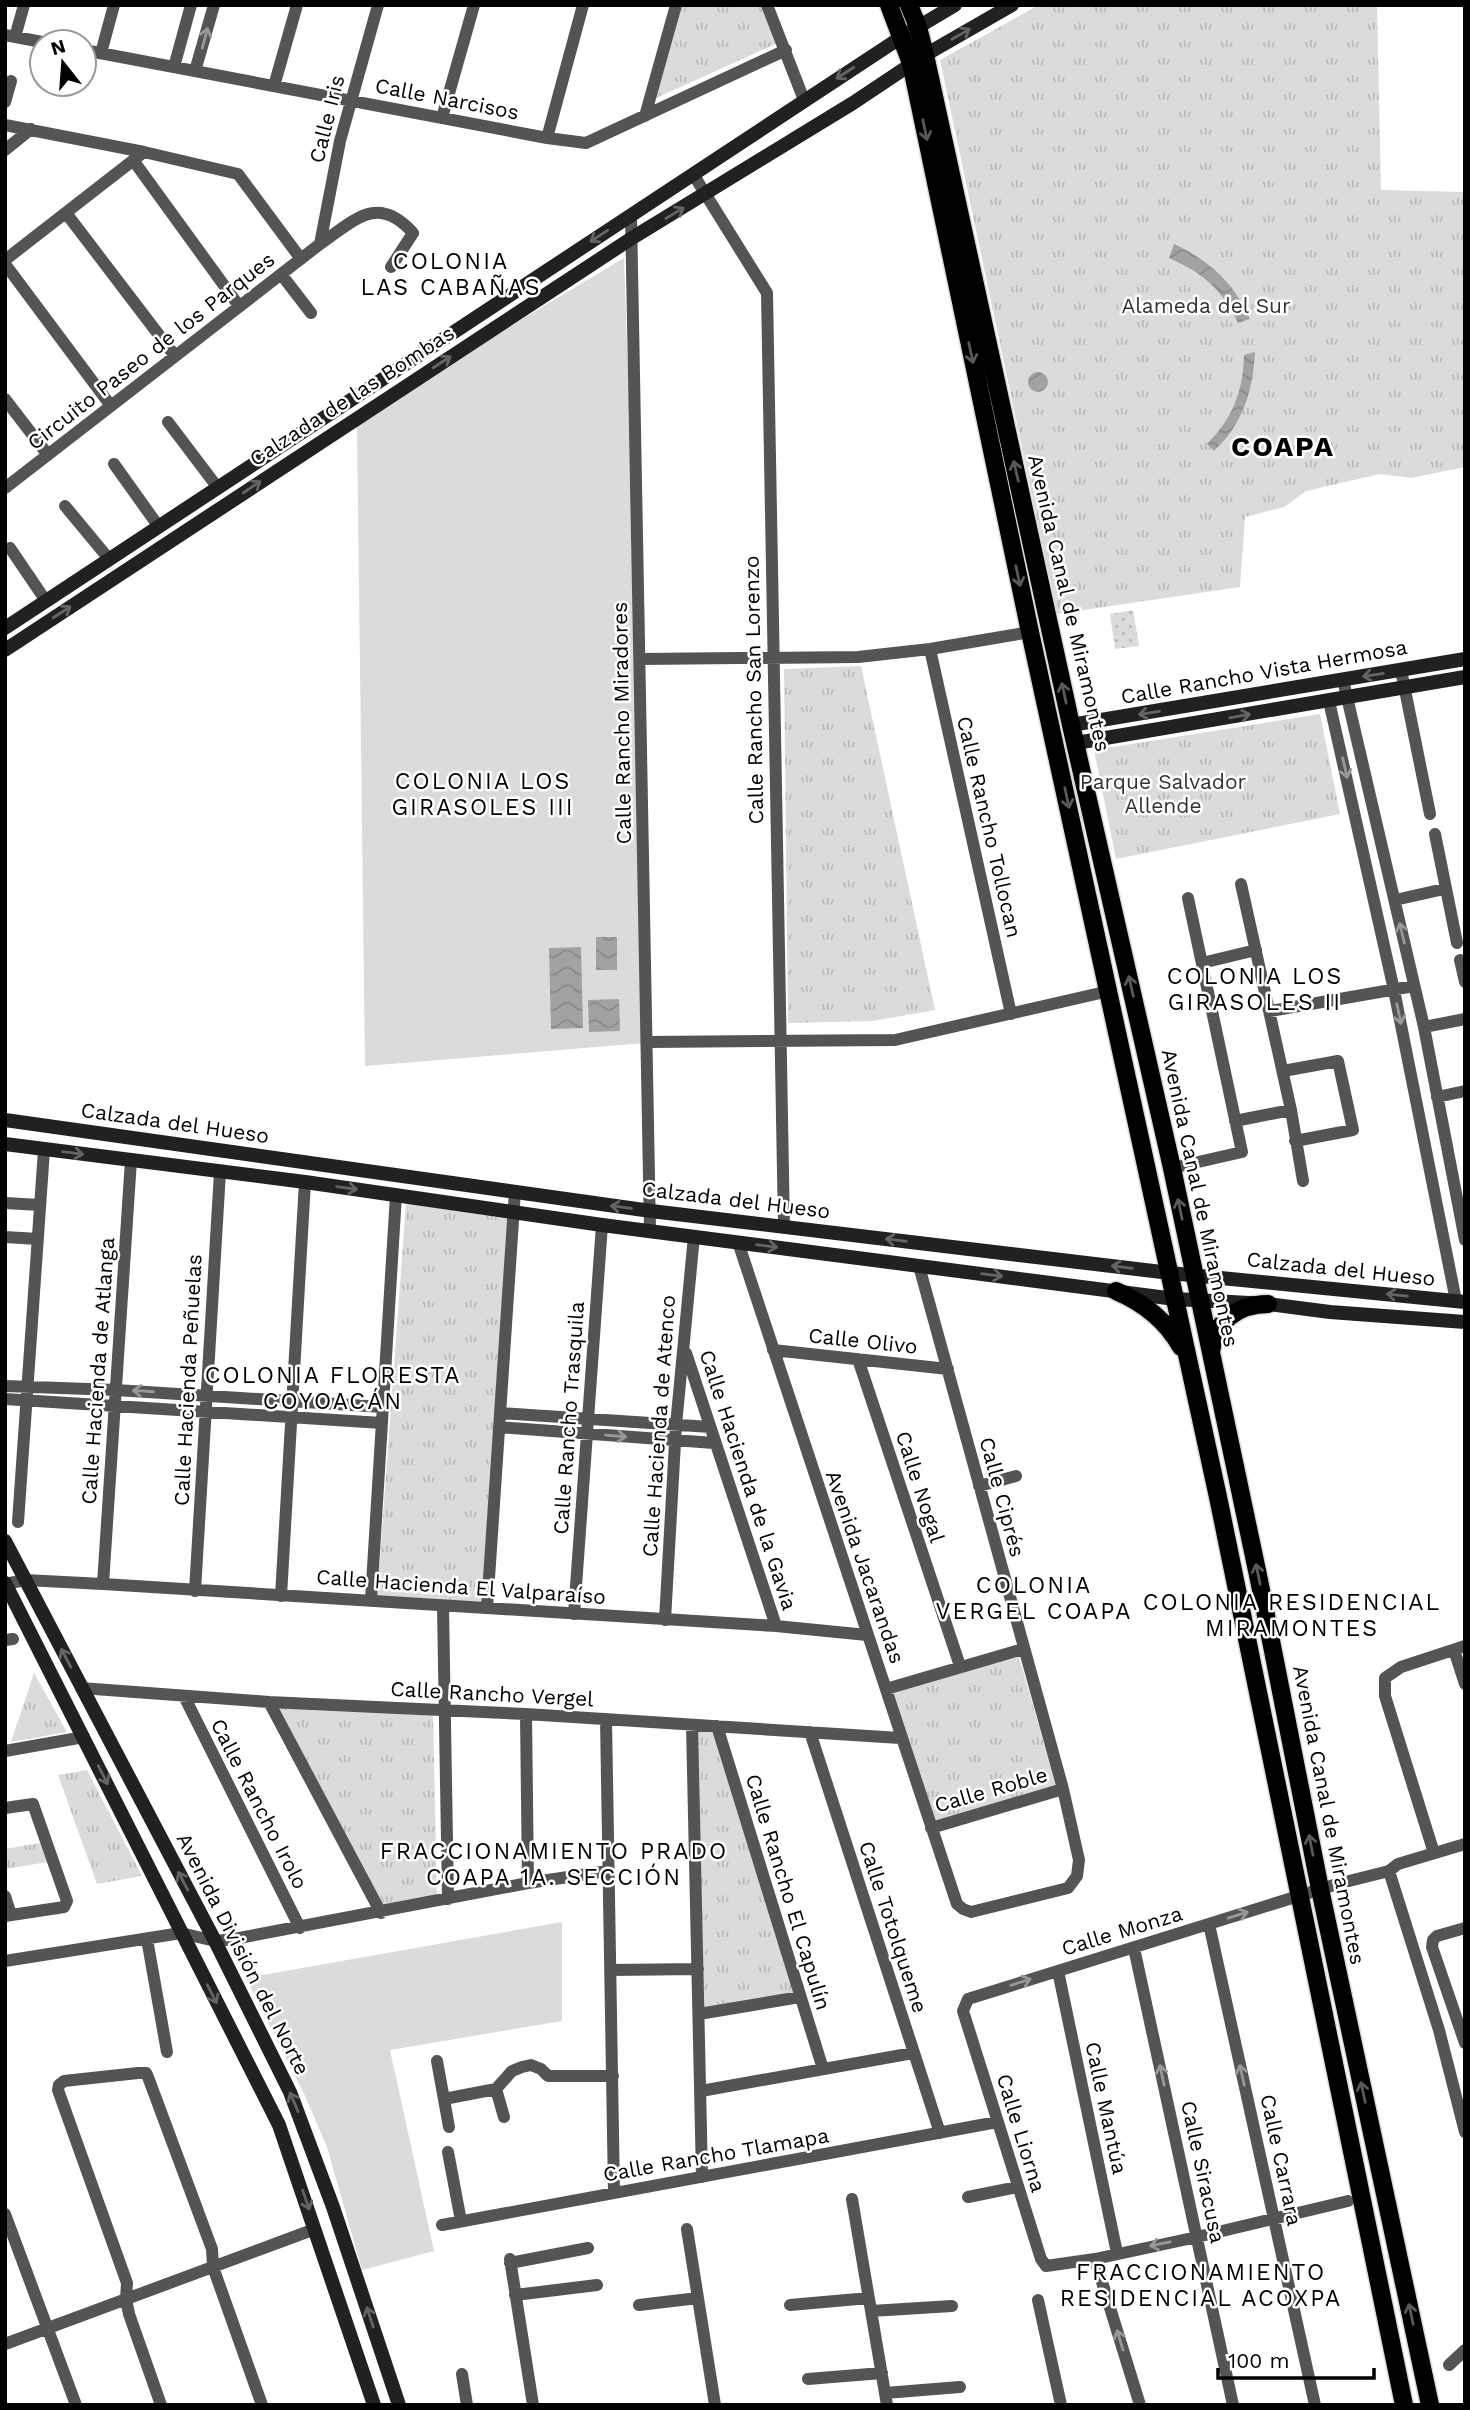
<svg xmlns="http://www.w3.org/2000/svg" width="1470" height="2410" viewBox="0 0 1470 2410" font-family="'Work Sans',sans-serif">
<style>
.grass{fill:url(#grass-tufts)}
.garden{fill:url(#garden-dots)}
.pitch{fill:#dbdbdb}
.water{fill:url(#water-waves)}
.lines{fill:none;stroke-linecap:round;stroke-linejoin:round}
.primary-casing{stroke:#dbdbdb;stroke-width:21}
.street{stroke:#545454;stroke-width:12}
.secondary{stroke:#212121;stroke-width:14}
.primary{stroke:#000;stroke-width:18}
.oneway{stroke:#646464}
.oneway2{stroke:#989898}
.oneway3{stroke:#595959}
.labels{text-anchor:middle;stroke-width:5;stroke-linejoin:round;paint-order:stroke}
.street-label{font-size:21px;fill:#000;stroke:#fff}
.park-label{font-size:21px;fill:#323232;stroke:#fff}
.neighbourhood-label{font-size:23px;letter-spacing:2px;fill:#000;stroke:#fff}
.district-label{font-size:28px;font-weight:bold;letter-spacing:2px;fill:#000;stroke:#fff}
</style>
<defs>
<pattern id="grass-tufts" width="24" height="20" patternUnits="userSpaceOnUse" patternTransform="scale(1.75)"><rect width="24" height="20" fill="#dbdbdb"/><path d="M3 7l-1-3M5 7V3M7 7l1-3M15 17l-1-3M17 17v-4M19 17l1-3" fill="none" stroke="#bababa"/></pattern>
<pattern id="garden-dots" width="8" height="8" patternUnits="userSpaceOnUse" patternTransform="scale(1.75)"><rect width="8" height="8" fill="#dbdbdb"/><path d="M2 2h.1M6 6h.1" fill="none" stroke="#bababa" stroke-width="1.8" stroke-linecap="round"/></pattern>
<pattern id="water-waves" width="16" height="10" patternUnits="userSpaceOnUse" patternTransform="scale(1.75)"><rect width="16" height="10" fill="#a2a2a2"/><path d="M0 5q4-4 8 0t8 0" fill="none" stroke="#8a8a8a"/></pattern>
</defs>
<rect width="100%" height="100%" fill="#fff"/>
<!-- grass -->
<path class="grass" d="M680,5H762L778,43L654,99Z
M1039,5H1377L1381,190L1465,192V467L1411,478L1380,474L1306,491L1284,507L1245,517L1240,587L1057,614L940,60Z
M861,666L935,1010L873,1021L788,1023L784,669Z
M1320,714L1340,814L1116,859L1094,750Z
M406,1203L511,1219L482,1604L377,1598Z
M1019,1657L1056,1786L930,1822L888,1693Z
M34,1673L67,1732L11,1742Z
M275,1707L433,1710L437,1899L383,1906Z
M694,1730H717L796,1995L701,2012Z
M87,1770L142,1876L97,1884L58,1775Z
M40,1843L48,1862L5,1869V1849Z"/>
<!-- garden -->
<path class="garden" d="M1133,610L1139,646L1115,649L1110,614Z"/>
<!-- pitch -->
<path class="pitch" d="M624,258L638,664L646,1043L365,1066L357,429L353,420Z
M562,1922V2021L390,2050L434,2251L362,2270L327,2147L305,2096L246,1978Z"/>
<!-- water -->
<path class="water" d="M1174,244C1210,261 1234,283 1250,319L1238,323C1222,289 1203,273 1169,258Z
M1255,352C1253,391 1243,424 1214,451L1207,444C1233,418 1243,391 1244,355Z
M1028 382a10 10 0 1 1 20 0a10 10 0 1 1-20 0Z
M596,937H617V970H596Z
M581,947L583,1028L551,1029L549,948Z
M619,999L620,1031L589,1032L588,1000Z"/>
<g class="lines">
<defs>
<path id="primary" d="M889,5L911,63L1030,632L1218,1497L1404,2405
M909,5L918,27L925,55L1071,725L1172,1168L1259,1580L1320,1889L1430,2405
M1116,1291C1144,1303 1166,1320 1181,1347
M1211,1352C1214,1322 1238,1304 1268,1304"/>
</defs>
<!-- primary casing -->
<use href="#primary" class="primary-casing"/>
<!-- street -->
<path class="street" d="M767,5L804,100
M5,35L42,42
M15,37L24,5
M84,50L547,138L586,143L786,50
M101,53L114,5
M174,67L191,5
M195,71L214,5
M274,86L297,5
M5,102L11,81
M645,116L676,5
M442,118L474,5
M5,125L144,152L238,174L301,259
M547,138L583,5
M5,150L31,129
M133,160L239,306
M693,174L767,293L784,1227
M66,213L175,356
M631,215L650,1231
M320,244L340,141L378,5
M5,260L140,155
M5,264L111,406
M281,274L311,313
M5,399L48,455
M168,422L218,488
M114,464L159,527
M5,488L320,244C354,221 377,193 413,233L391,267
M65,506L109,559
M10,548L46,601
M930,649L1011,1014
M640,659L858,657L930,649L1030,632
M1401,670L1430,814
M1343,680L1424,1027L1465,1240
M1329,701L1394,990L1456,1301
M1435,834L1457,943
M1241,884L1291,1110L1303,1181
M1395,900L1444,889
M1460,960L1465,982
M1202,963L1256,950
M1270,1011L1414,986
M1424,1027L1465,1019
M648,1042L895,1040L1109,991
M1283,1071L1338,1061L1353,1130L1295,1141
M1437,1097L1465,1091
M1235,1121L1291,1110
M1172,1168L1242,1152L1188,898
M5,1203L40,1205
M5,1237L38,1239
M738,1242L957,1904L963,1909L971,1912L1068,1888L1077,1876L1079,1860L1063,1789L919,1266
M773,1350L948,1369
M686,1353L776,1626
M858,1359L960,1666
M5,1386L116,1390L383,1407
M5,1399L382,1423
M500,1413L710,1427
M499,1427L714,1443
M979,1486L1016,1476
M18,1522L44,1150
M5,1584L25,1580L103,1584L776,1626L867,1635
M103,1584L131,1160
M195,1591L220,1172
M281,1596L305,1182
M371,1600L396,1195
M443,1606L448,1899
M487,1608L515,1191
M574,1614L602,1225
M665,1620L676,1425L694,1236
M5,1640L13,1639
M1454,1650L1465,1684
M81,1688L269,1702L526,1714L900,1738
M886,1689L1023,1649
M184,1696L300,1928
M269,1702L381,1913
M526,1714L528,1883
M606,1719L614,2193
M692,1725L702,2177
M717,1726L823,2069
M810,1732L940,2133
M5,1751L84,1737
M5,1808L33,1804L67,1901L64,1907L5,1916
M931,1828L1063,1789
M1434,1853L1385,1696V1678L1401,1667L1465,1646
M1389,1871L1439,2030L1465,2132
M5,1896L11,1915
M1209,1924L1315,2405
M1465,1928L1437,1936L1433,1940L1432,1947L1465,2043
M147,1939L167,2052
M1134,1948L1233,2405
M5,1961L181,1933L215,1941L234,1939L528,1883L608,1871
M611,1970L698,1969
M1058,1971L1117,2253
M699,2014L800,1997
M437,2061L449,2127
M496,2089L504,2117
M701,2091L913,2053
M444,2099L496,2089L512,2071L522,2067L531,2065L541,2069L548,2076H613
M448,2152L461,2221
M968,2197L1018,2187
M852,2199L887,2405
M1348,2201L1197,2237L1095,2259L1046,2266L1041,2259L963,2011L968,1999L1337,1884L1389,1871L1398,1864L1465,1844
M5,2214L76,2405
M442,2225L997,2122
M687,2229L715,2405
M510,2259L533,2405
M1095,2259L1140,2405
M510,2263L588,2248
M515,2295L597,2285
M1038,2300L1061,2405
M639,2305L698,2298
M790,2305L869,2298
M871,2311L952,2306
M5,2344L315,2229
M1449,2365L1465,2350
M462,2374L467,2405
M808,2379L882,2373
M885,2393L960,2387
M161,2405L129,2314L126,2299L127,2283L58,2090L59,2085L64,2081L138,2073H146L148,2077L212,2249L213,2267L262,2405"/>
<!-- secondary -->
<path class="secondary" d="M5,628L903,36L955,5
M5,650L632,238L853,103L925,55L1012,5
M1071,725L1465,659
M1076,743L1465,677
M5,1120L651,1211L1170,1273L1465,1302
M5,1144L305,1182L602,1225L1175,1299L1268,1304L1330,1312L1465,1322
M5,1541L215,1941L290,2092L333,2207L399,2405
M5,1583L279,2125L374,2405"/>
<!-- primary -->
<use href="#primary" class="primary"/>
</g>
<!-- one-way arrows -->
<defs><path id="oneway-shaft" d="M-6 0H5M1.5-3L5.5 0L1.5 3" fill="none" stroke-width="1.6" stroke-linecap="round" stroke-linejoin="round" transform="scale(1.75)"/></defs>
<g class="oneway">
<use href="#oneway-shaft" transform="translate(961 34) rotate(-30)"/>
<use href="#oneway-shaft" transform="translate(845 73) rotate(147)"/>
<use href="#oneway-shaft" transform="translate(675 213) rotate(-31)"/>
<use href="#oneway-shaft" transform="translate(599 236) rotate(147)"/>
<use href="#oneway-shaft" transform="translate(442 362) rotate(-33)"/>
<use href="#oneway-shaft" transform="translate(252 487) rotate(-34)"/>
<use href="#oneway-shaft" transform="translate(62 612) rotate(-33)"/>
<use href="#oneway-shaft" transform="translate(1373 675) rotate(171)"/>
<use href="#oneway-shaft" transform="translate(1149 713) rotate(171)"/>
<use href="#oneway-shaft" transform="translate(1240 716) rotate(-10)"/>
<use href="#oneway-shaft" transform="translate(73 1153) rotate(7)"/>
<use href="#oneway-shaft" transform="translate(347 1188) rotate(8)"/>
<use href="#oneway-shaft" transform="translate(621 1207) rotate(-172)"/>
<use href="#oneway-shaft" transform="translate(896 1240) rotate(-173)"/>
<use href="#oneway-shaft" transform="translate(767 1246) rotate(7)"/>
<use href="#oneway-shaft" transform="translate(1122 1267) rotate(-173)"/>
<use href="#oneway-shaft" transform="translate(992 1275) rotate(7)"/>
<use href="#oneway-shaft" transform="translate(1397 1295) rotate(-174)"/>
<use href="#oneway-shaft" transform="translate(66 1658) rotate(-118)"/>
<use href="#oneway-shaft" transform="translate(103 1775) rotate(63)"/>
<use href="#oneway-shaft" transform="translate(183 1881) rotate(-118)"/>
<use href="#oneway-shaft" transform="translate(212 1994) rotate(63)"/>
<use href="#oneway-shaft" transform="translate(294 2102) rotate(-113)"/>
<use href="#oneway-shaft" transform="translate(306 2200) rotate(71)"/>
<use href="#oneway-shaft" transform="translate(370 2317) rotate(-108)"/>
</g>
<g class="oneway2">
<use href="#oneway-shaft" transform="translate(205 38) rotate(-75)"/>
<use href="#oneway-shaft" transform="translate(1345 768) rotate(77)"/>
<use href="#oneway-shaft" transform="translate(1402 933) rotate(-103)"/>
<use href="#oneway-shaft" transform="translate(1399 1014) rotate(78)"/>
<use href="#oneway-shaft" transform="translate(143 1391) rotate(-176)"/>
<use href="#oneway-shaft" transform="translate(616 1436) rotate(5)"/>
<use href="#oneway-shaft" transform="translate(1238 1915) rotate(-17)"/>
<use href="#oneway-shaft" transform="translate(1021 1982) rotate(-18)"/>
<use href="#oneway-shaft" transform="translate(1162 2075) rotate(-102)"/>
<use href="#oneway-shaft" transform="translate(1242 2075) rotate(-103)"/>
<use href="#oneway-shaft" transform="translate(1160 2244) rotate(169)"/>
<use href="#oneway-shaft" transform="translate(1120 2340) rotate(-107)"/>
</g>
<g class="oneway3">
<use href="#oneway-shaft" transform="translate(925 130) rotate(78)"/>
<use href="#oneway-shaft" transform="translate(971 353) rotate(78)"/>
<use href="#oneway-shaft" transform="translate(1016 471) rotate(-103)"/>
<use href="#oneway-shaft" transform="translate(1018 576) rotate(78)"/>
<use href="#oneway-shaft" transform="translate(1064 693) rotate(-102)"/>
<use href="#oneway-shaft" transform="translate(1067 798) rotate(78)"/>
<use href="#oneway-shaft" transform="translate(1131 986) rotate(-103)"/>
<use href="#oneway-shaft" transform="translate(1180 1209) rotate(-102)"/>
<use href="#oneway-shaft" transform="translate(1258 1574) rotate(-102)"/>
<use href="#oneway-shaft" transform="translate(1311 1845) rotate(-101)"/>
<use href="#oneway-shaft" transform="translate(1363 2092) rotate(-102)"/>
<use href="#oneway-shaft" transform="translate(1411 2314) rotate(-102)"/>
</g>
<g class="labels">
<!-- street labels -->
<g class="street-label">
<text transform="translate(447 99) rotate(11)" y="7">Calle Narcisos</text>
<text transform="translate(327 119) rotate(-76)" y="7">Calle Iris</text>
<text transform="translate(151 351) rotate(-38)" y="7">Circuito Paseo de los Parques</text>
<text transform="translate(352 396) rotate(-33)" y="7">Calzada de las Bombas</text>
<text transform="translate(1069 603) rotate(77)" y="7">Avenida Canal de Miramontes</text>
<text transform="translate(1264 672) rotate(-10)" y="7">Calle Rancho Vista Hermosa</text>
<text transform="translate(754 690) rotate(-91)" y="7">Calle Rancho San Lorenzo</text>
<text transform="translate(622 723) rotate(-91)" y="7">Calle Rancho Miradores</text>
<text transform="translate(989 827) rotate(77)" y="7">Calle Rancho Tollocan</text>
<text transform="translate(175 1123) rotate(8)" y="7">Calzada del Hueso</text>
<text transform="translate(1200 1198) rotate(78)" y="7">Avenida Canal de Miramontes</text>
<text transform="translate(736 1200) rotate(7)" y="7">Calzada del Hueso</text>
<text transform="translate(1341 1269) rotate(6)" y="7">Calzada del Hueso</text>
<text transform="translate(863 1341) rotate(6)" y="7">Calle Olivo</text>
<text transform="translate(98 1371) rotate(-86)" y="7">Calle Hacienda de Atlanga</text>
<text transform="translate(188 1380) rotate(-87)" y="7">Calle Hacienda Peñuelas</text>
<text transform="translate(569 1418) rotate(-86)" y="7">Calle Rancho Trasquila</text>
<text transform="translate(659 1426) rotate(-86)" y="7">Calle Hacienda de Atenco</text>
<text transform="translate(748 1480) rotate(72)" y="7">Calle Hacienda de la Gavia</text>
<text transform="translate(920 1487) rotate(72)" y="7">Calle Nogal</text>
<text transform="translate(1002 1497) rotate(75)" y="7">Calle Ciprés</text>
<text transform="translate(865 1567) rotate(71)" y="7">Avenida Jacarandas</text>
<text transform="translate(461 1587) rotate(4)" y="7">Calle Hacienda El Valparaíso</text>
<text transform="translate(492 1694) rotate(3)" y="7">Calle Rancho Vergel</text>
<text transform="translate(991 1790) rotate(-16)" y="7">Calle Roble</text>
<text transform="translate(259 1804) rotate(63)" y="7">Calle Rancho Irolo</text>
<text transform="translate(1329 1815) rotate(79)" y="7">Avenida Canal de Miramontes</text>
<text transform="translate(788 1892) rotate(73)" y="7">Calle Rancho El Capulín</text>
<text transform="translate(893 1927) rotate(72)" y="7">Calle Totolqueme</text>
<text transform="translate(1122 1931) rotate(-17)" y="7">Calle Monza</text>
<text transform="translate(243 1954) rotate(63)" y="7">Avenida División del Norte</text>
<text transform="translate(1106 2108) rotate(78)" y="7">Calle Mantúa</text>
<text transform="translate(1021 2133) rotate(73)" y="7">Calle Liorna</text>
<text transform="translate(716 2155) rotate(-10)" y="7">Calle Rancho Tlamapa</text>
<text transform="translate(1281 2160) rotate(78)" y="7">Calle Carrara</text>
<text transform="translate(1203 2172) rotate(78)" y="7">Calle Siracusa</text>
</g>
<!-- park labels -->
<g class="park-label">
<text x="1206" y="313">Alameda del Sur</text>
<text x="1163" y="789">Parque Salvador<tspan x="1163" dy="24">Allende</tspan></text>
</g>
<!-- neighbourhood labels -->
<g class="neighbourhood-label">
<text x="451" y="269">COLONIA<tspan x="451" dy="26">LAS CABAÑAS</tspan></text>
<text x="483" y="789">COLONIA LOS<tspan x="483" dy="26">GIRASOLES III</tspan></text>
<text x="1255" y="984">COLONIA LOS<tspan x="1255" dy="26">GIRASOLES II</tspan></text>
<text x="333" y="1383">COLONIA FLORESTA<tspan x="333" dy="26">COYOACÁN</tspan></text>
<text x="1034" y="1593">COLONIA<tspan x="1034" dy="26">VERGEL COAPA</tspan></text>
<text x="1292" y="1610">COLONIA RESIDENCIAL<tspan x="1292" dy="26">MIRAMONTES</tspan></text>
<text x="554" y="1859">FRACCIONAMIENTO PRADO<tspan x="554" dy="26">COAPA 1A. SECCIÓN</tspan></text>
<text x="1201" y="2280">FRACCIONAMIENTO<tspan x="1201" dy="26">RESIDENCIAL ACOXPA</tspan></text>
</g>
<!-- district labels -->
<g class="district-label">
<text x="1283" y="456">COAPA</text>
</g>
</g>
<!-- border -->
<rect width="1470" height="2410" fill="none" stroke="#000000" stroke-width="14"/>
<!-- north arrow -->
<g transform="translate(63 63) rotate(343)"><circle r="33" fill="#ffffff" stroke="#999999" stroke-width="2"/>
<path d="M0-5L12 26L0 18L-12 26Z" fill="#000000"/>
<text y="-10" font-size="19" font-weight="bold" text-anchor="middle" fill="#000000">N</text>
</g>
<!-- scale -->
<path d="M1218 2368v10h156v-10" fill="none" stroke="#000000" stroke-width="3.5"/>
<text x="1228" y="2368" font-size="21" fill="#000000" stroke="#ffffff" stroke-width="5" paint-order="stroke">100 m</text>
</svg>
